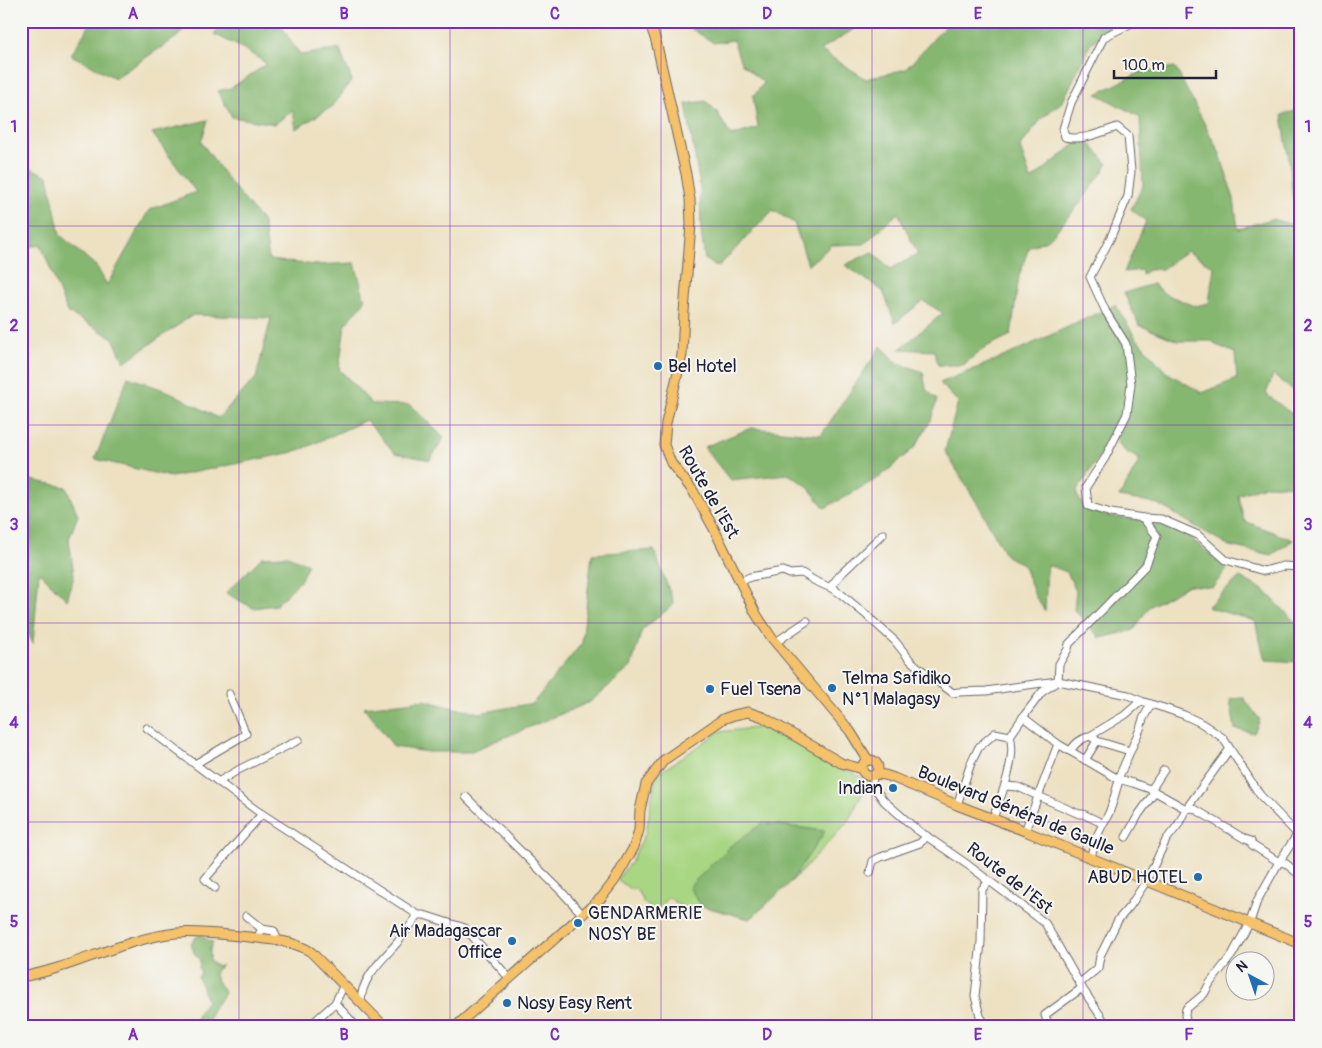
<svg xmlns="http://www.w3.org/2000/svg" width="1322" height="1048" font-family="Pangolin,sans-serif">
  <rect width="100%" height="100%" fill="#f6f6f2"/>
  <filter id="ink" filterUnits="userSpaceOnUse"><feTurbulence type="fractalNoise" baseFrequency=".02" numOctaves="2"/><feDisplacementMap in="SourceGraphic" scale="10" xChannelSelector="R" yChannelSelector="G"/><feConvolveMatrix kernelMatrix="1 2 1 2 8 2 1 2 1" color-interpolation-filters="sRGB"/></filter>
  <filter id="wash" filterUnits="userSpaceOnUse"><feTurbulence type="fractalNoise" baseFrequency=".0096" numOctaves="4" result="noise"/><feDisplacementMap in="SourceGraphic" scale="20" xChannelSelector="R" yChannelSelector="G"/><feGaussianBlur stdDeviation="1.12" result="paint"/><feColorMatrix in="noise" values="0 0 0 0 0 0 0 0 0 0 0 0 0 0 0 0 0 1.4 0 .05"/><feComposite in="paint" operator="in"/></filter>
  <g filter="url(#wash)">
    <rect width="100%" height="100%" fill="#ede1c2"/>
    <polygon fill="#a9d683" stroke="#667c5f" points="763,727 869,781 848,821 841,829 798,875 750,919 702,906 689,914 669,897 655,910 645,904 636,889 631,890 617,879 631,862 646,832 656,775 719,732"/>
    <g fill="#86b771" stroke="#546c56">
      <polygon points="92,21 192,21 177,37 115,78 71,55"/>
      <polygon points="224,21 279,21 291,42 301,55 339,49 352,80 333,106 296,129 293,110 275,124 232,117 218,91 231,88 267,64 244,49 214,34"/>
      <polygon points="698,21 867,21 820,50 866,79 906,69 950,21 1117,21 1091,43 1063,101 1042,118 1020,147 1031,180 1084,137 1108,164 1081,202 1049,239 1029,247 1019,276 1011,335 986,347 963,365 938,365 934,351 900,349 943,313 923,301 895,323 883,291 845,265 872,252 891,269 918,254 898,213 864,244 832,245 808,265 794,223 773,210 718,267 705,260 701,231 700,187 686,104 706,101 717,112 731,136 758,128 753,96 764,83 741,63 733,40 714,43 690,28"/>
      <polygon points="1175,67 1220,154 1234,199 1238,229 1271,219 1301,227 1301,397 1273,375 1266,394 1301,421 1301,486 1267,485 1238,495 1244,521 1293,540 1272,555 1229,546 1158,504 1119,497 1140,460 1122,449 1113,434 1076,493 1086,510 1108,516 1176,525 1227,569 1213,587 1188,585 1149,607 1134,630 1100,638 1074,610 1076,591 1067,572 1047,565 1045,611 1035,596 1023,564 1006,556 980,508 945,451 958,402 940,383 1008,355 1115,305 1136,338 1166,372 1202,393 1237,379 1235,353 1216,345 1213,341 1178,341 1139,325 1124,293 1153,284 1165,294 1195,306 1209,303 1214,267 1187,251 1162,269 1148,270 1142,275 1142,270 1124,272 1146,221 1131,209 1143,186 1140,117 1097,94 1141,72"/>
      <polygon points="1301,109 1301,202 1293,200 1290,166 1282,115"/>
      <polygon points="208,120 201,142 232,185 263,222 269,260 316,265 355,263 365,301 345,325 339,369 372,404 410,405 444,438 430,460 395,453 366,420 305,448 289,453 171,477 95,459 128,377 172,393 218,418 256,378 271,318 193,315 124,362 113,338 67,312 41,245 21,248 21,164 48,176 60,235 97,267 107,285 149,210 196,192 152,133"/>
      <polygon points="881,346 898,363 923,372 926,389 937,400 931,420 915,447 880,477 825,508 806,485 788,474 730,480 704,447 751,428 821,435"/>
      <polygon points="21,478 66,487 78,515 69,539 74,576 67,600 39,572 33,644 24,623 21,622"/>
      <polygon points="654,550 674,604 642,630 631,667 590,702 469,752 428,752 394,747 364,707 424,700 449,707 480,713 533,703 582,643 592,554"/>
      <polygon points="287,556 308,564 300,581 276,605 253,608 226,593 262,557"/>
      <polygon points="1240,577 1265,591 1298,625 1301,623 1301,662 1265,660 1255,621 1207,607"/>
      <polygon points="1244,698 1260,720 1254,733 1235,729 1230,699"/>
      <polygon points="763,823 825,831 789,884 750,919 702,906 689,887 729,847"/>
      <path d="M201,935l8,6 4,1 -3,7v12l8,6 4,-2 -8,7 3,9 7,11c-3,10 -4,7 -9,14 -4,4 -5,10 -6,15l-8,2 -6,-1 4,-11 8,-10 -9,-24 3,-4 -2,-5 1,-8 -6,-7 -3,-9 6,-8z"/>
    </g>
  </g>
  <g filter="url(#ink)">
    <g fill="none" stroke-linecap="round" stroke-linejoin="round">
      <defs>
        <g id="minor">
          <path d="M1136,21l-32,16 -33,66 -8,26 2,8c17,4 35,-4 52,-10l11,9 3,35 -3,25 -18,43 -20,38 16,35 20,32 5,40 -4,30 -22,44 -19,29 2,19 23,7 32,5 18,1 37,16 28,25 38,11 19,-5 18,1"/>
          <polyline points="740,582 750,577 783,571 790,574 802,573 815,581 831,588 841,594 864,613 895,641 910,660 919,668 953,693 958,692 986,691 1035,684 1058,681 1128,695 1141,701 1167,709 1184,715 1201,723 1223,738 1260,795 1301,838"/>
          <polyline points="835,589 832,585 840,575 883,534"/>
          <polyline points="776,642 807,621"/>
          <polyline points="1023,717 1058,744 1025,831"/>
          <polyline points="147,728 256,810 418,915 424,915 465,928 510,979"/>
          <polyline points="1090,736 1097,741 1130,751"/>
          <polyline points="1058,744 1118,779 1133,783 1150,789 1186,809 1193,808 1245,839 1251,841 1252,845 1279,862 1285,863 1301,876"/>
          <path d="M1070,751c6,-8 10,-12 20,-15l35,-21 16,-14"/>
          <polyline points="1085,760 1097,741"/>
          <polyline points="195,764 246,734 229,694"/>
          <polyline points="872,776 873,786 884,801 916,829 968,865 1045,923 1082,988 1108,1027"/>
          <polyline points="218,782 240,769 299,740"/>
          <polyline points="1005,786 1018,787 1079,814 1083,814 1102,823"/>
          <polyline points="1151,790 1164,770"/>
          <polyline points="466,797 561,891 583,915"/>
          <polyline points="957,805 971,763 979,747 995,733 1010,736"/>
          <path d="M993,818c8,-21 24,-60 17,-82l13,-19 19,-25 16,-11 1,-17 9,-15 1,-5 77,-79 11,-29 -14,-18"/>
          <polyline points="1126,837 1139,814 1155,792"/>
          <path d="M1091,858c2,-16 9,-29 17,-43 5,-10 7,-23 11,-34l-1,-2 22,-50 3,-10 8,-15"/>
          <polyline points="870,873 873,861 881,857 920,843 927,836"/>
          <polyline points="985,879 989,882 982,889 981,942 975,996 980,1016 987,1027"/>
          <polyline points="215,888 205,879 262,814"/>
          <polyline points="246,916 262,929"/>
          <polyline points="257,938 262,929 274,931 278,941"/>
          <polyline points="1080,983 1098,968 1100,956 1118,920 1130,906 1147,880 1166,840 1178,825 1186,809 1229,750"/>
          <polyline points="344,985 335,1003 357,1027"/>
          <path d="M361,1002c0,-24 21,-42 36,-59 7,-9 14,-18 21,-28"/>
          <polyline points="323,1027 316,1020 335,1003"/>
          <polyline points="1049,1027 1045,1015 1082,988"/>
          <polyline points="1187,1027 1185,1015 1186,1009 1204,994 1210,983 1232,955 1250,922 1257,901 1279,862 1297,835"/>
        </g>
        <g id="major">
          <polyline points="649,21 656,41 686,174 690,199 691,224 684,312 682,355 666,423 664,445 671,463 693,491 713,527 756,614 771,637 850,731 868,760"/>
          <circle cx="870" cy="768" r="8"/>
          <polyline points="875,774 885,775 894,778 957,805 1025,831 1301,944"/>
          <path d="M21,977c53,-9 101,-38 155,-44 24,-2 49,2 73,4 22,3 44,3 62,15l74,75"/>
          <polyline points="455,1027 602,897 615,880 634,847 639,830 640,810 646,784 664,760 723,719 734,715 748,712 763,717 841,763 862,769"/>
        </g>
      </defs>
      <use href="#minor" stroke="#69656a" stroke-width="9"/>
      <use href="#major" stroke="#69656a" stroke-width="11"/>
      <use href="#minor" stroke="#fff" stroke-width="7"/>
      <use href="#major" stroke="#f5c16b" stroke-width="9"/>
    </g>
  </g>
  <path fill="none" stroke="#7b2cbf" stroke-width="1" stroke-opacity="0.55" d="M239,21v1006M450,21v1006M661,21v1006M872,21v1006M1083,21v1006M21,226h1280M21,425h1280M21,623h1280M21,822h1280"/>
  <g fill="#1f6fb2" stroke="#f6f6f2" stroke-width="2">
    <circle cx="658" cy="366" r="5"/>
    <circle cx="832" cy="688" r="5"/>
    <circle cx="710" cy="689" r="5"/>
    <circle cx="893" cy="788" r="5"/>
    <circle cx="1198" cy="877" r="5"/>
    <circle cx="578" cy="923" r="5"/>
    <circle cx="512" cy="941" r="5"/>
    <circle cx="507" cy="1003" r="5"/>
  </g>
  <g text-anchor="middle" stroke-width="4" stroke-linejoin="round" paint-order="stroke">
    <g font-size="18" fill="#22223b" stroke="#f6f6f2" text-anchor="start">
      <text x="668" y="372">Bel Hotel</text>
      <text x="842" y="684">Telma Safidiko<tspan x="842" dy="21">N°1 Malagasy</tspan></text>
      <text x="720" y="695">Fuel Tsena</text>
      <text x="883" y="794" text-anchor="end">Indian</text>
      <text x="1188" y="883" text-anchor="end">ABUD HOTEL</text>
      <text x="588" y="919">GENDARMERIE<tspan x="588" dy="21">NOSY BE</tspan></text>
      <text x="502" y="937" text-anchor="end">Air Madagascar<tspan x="502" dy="21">Office</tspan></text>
      <text x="517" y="1009">Nosy Easy Rent</text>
    </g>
    <g font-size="18" fill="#22223b" stroke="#f6f6f2">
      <text transform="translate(709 492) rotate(60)" y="6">Route de l'Est</text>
      <text transform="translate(1016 810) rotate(22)" y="6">Boulevard Général de Gaulle</text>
      <text transform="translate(1010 878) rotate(38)" y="6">Route de l'Est</text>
    </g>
  </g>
  <rect width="1322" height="1048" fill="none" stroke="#f6f6f2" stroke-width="55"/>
  <g transform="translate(1250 976) rotate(320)"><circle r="24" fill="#f6f6f2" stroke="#a1a1a9"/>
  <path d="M0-4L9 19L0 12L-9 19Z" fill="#1f6fb2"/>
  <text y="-8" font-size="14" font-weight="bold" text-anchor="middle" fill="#22223b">N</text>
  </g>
  <path d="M1114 70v8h102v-8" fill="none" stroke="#22223b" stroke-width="2.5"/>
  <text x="1122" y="70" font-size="15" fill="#22223b" stroke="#f6f6f2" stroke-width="4" paint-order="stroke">100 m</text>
  <rect x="28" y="28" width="1266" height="992" fill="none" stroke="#7b2cbf" stroke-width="2"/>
  <g font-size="16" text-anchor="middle" font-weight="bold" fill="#7b2cbf">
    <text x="133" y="19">A</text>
    <text x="344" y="19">B</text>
    <text x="555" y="19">C</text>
    <text x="767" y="19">D</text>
    <text x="978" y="19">E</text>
    <text x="1189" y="19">F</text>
    <text x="14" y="132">1</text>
    <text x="1308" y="132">1</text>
    <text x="14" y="331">2</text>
    <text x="1308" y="331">2</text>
    <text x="14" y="530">3</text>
    <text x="1308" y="530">3</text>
    <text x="14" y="728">4</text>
    <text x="1308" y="728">4</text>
    <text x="14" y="927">5</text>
    <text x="1308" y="927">5</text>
    <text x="133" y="1040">A</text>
    <text x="344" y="1040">B</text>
    <text x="555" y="1040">C</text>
    <text x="767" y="1040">D</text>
    <text x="978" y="1040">E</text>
    <text x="1189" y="1040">F</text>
  </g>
</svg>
